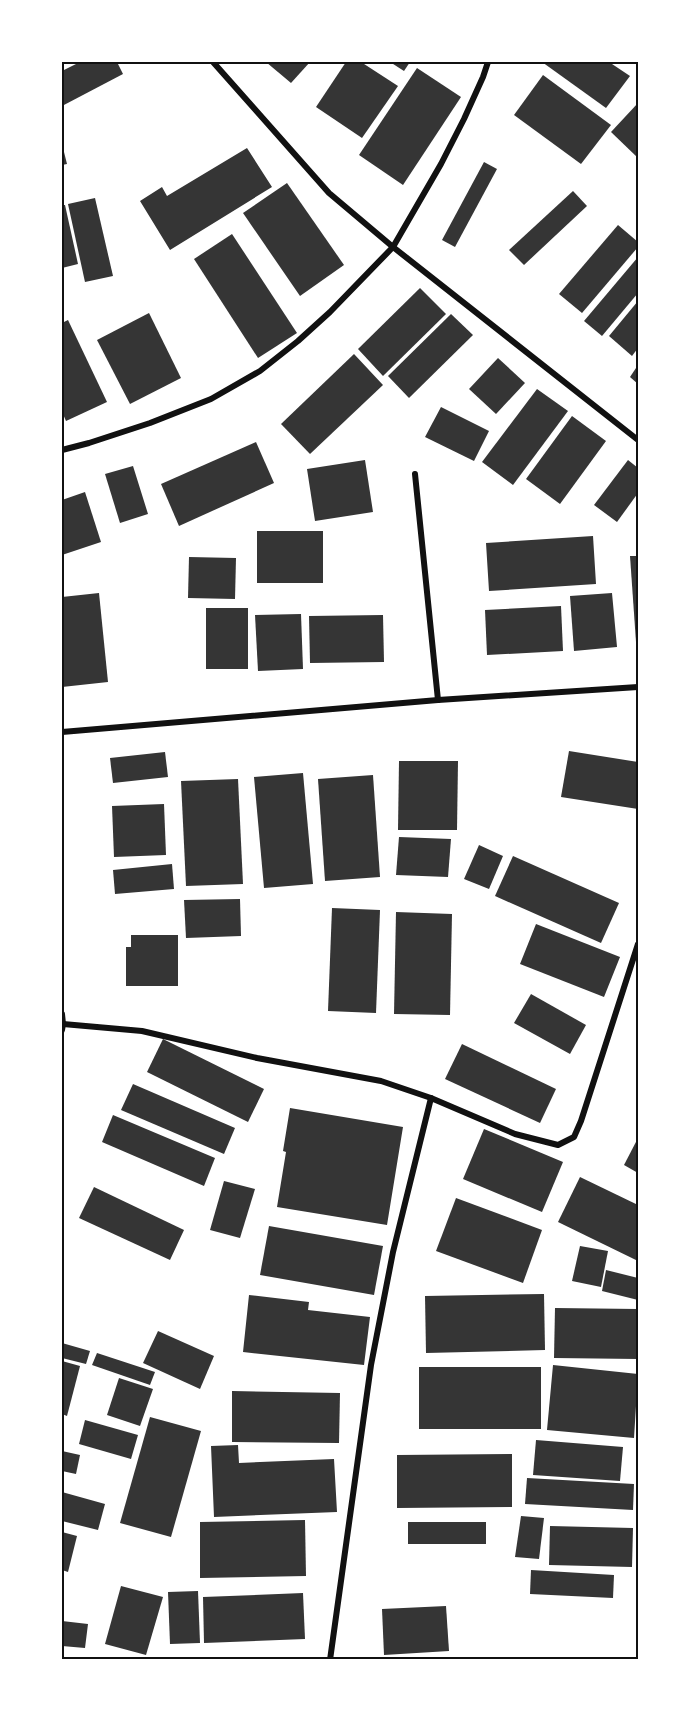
<svg xmlns="http://www.w3.org/2000/svg" width="700" height="1721" font-family="Cabin,sans-serif">
  <rect width="100%" height="100%" fill="#fff"/>
  <g fill="#353535">
    <polygon points="80,62 117,62 123,74 62,106 62,71"/>
    <polygon points="266,62 310,62 291,83"/>
    <polygon points="346,62 361,62 398,86 362,138 316,107"/>
    <polygon points="390,62 410,62 404,71"/>
    <polygon points="542,62 609,62 630,76 606,108"/>
    <polygon points="417,68 461,97 403,185 359,155"/>
    <polygon points="543,75 611,125 581,164 514,115"/>
    <polygon points="638,103 638,158 611,132"/>
    <polygon points="62,144 67,164 62,165"/>
    <polygon points="247,148 272,187 170,250 140,201 162,187 167,196"/>
    <polygon points="484,162 497,169 455,247 442,240"/>
    <polygon points="287,183 344,265 300,296 243,213"/>
    <polygon points="573,191 587,206 524,265 509,250"/>
    <polygon points="95,198 113,276 85,282 68,204"/>
    <polygon points="62,205 65,205 78,264 62,268"/>
    <polygon points="618,225 638,242 638,247 582,313 559,294"/>
    <polygon points="232,234 297,333 258,358 194,259"/>
    <polygon points="638,257 638,293 602,336 584,321"/>
    <polygon points="420,288 446,314 383,376 358,349"/>
    <polygon points="638,301 638,348 632,356 609,336"/>
    <polygon points="149,313 181,378 130,404 97,340"/>
    <polygon points="451,314 473,335 409,398 388,376"/>
    <polygon points="68,320 107,402 66,421 62,412 62,323"/>
    <polygon points="354,354 383,385 310,454 281,424"/>
    <polygon points="498,358 525,383 496,414 469,389"/>
    <polygon points="638,365 638,384 630,377"/>
    <polygon points="537,389 568,411 513,485 482,462"/>
    <polygon points="441,407 489,431 474,461 425,437"/>
    <polygon points="572,416 606,441 560,504 526,479"/>
    <polygon points="256,442 274,483 179,526 161,484"/>
    <polygon points="365,460 373,512 315,521 307,469"/>
    <polygon points="628,460 638,468 638,493 617,522 594,505"/>
    <polygon points="133,466 148,514 120,523 105,474"/>
    <polygon points="85,492 101,542 62,555 62,500"/>
    <rect x="257" y="531" width="66" height="52"/>
    <polygon points="593,536 596,584 489,591 486,543"/>
    <polygon points="630,556 638,556 638,641 636,642"/>
    <polygon points="189,557 236,558 235,599 188,598"/>
    <polygon points="99,593 108,682 62,687 62,597"/>
    <polygon points="612,593 617,647 574,651 570,596"/>
    <polygon points="561,606 563,651 487,655 485,610"/>
    <rect x="206" y="608" width="42" height="61"/>
    <polygon points="301,614 303,669 258,671 255,615"/>
    <polygon points="383,615 384,662 310,663 309,616"/>
    <polygon points="569,751 638,762 638,809 561,797"/>
    <polygon points="165,752 168,777 113,783 110,758"/>
    <polygon points="399,761 458,761 457,830 398,830"/>
    <polygon points="303,773 313,884 264,888 254,777"/>
    <polygon points="373,775 380,877 325,881 318,779"/>
    <polygon points="238,779 243,884 186,886 181,781"/>
    <polygon points="164,804 166,855 114,857 112,806"/>
    <polygon points="399,837 451,839 448,877 396,875"/>
    <polygon points="479,845 503,856 489,889 464,879"/>
    <polygon points="513,856 619,903 601,943 495,896"/>
    <polygon points="172,864 174,889 115,894 113,870"/>
    <polygon points="240,899 241,936 186,938 184,900"/>
    <polygon points="332,908 380,910 376,1013 328,1011"/>
    <polygon points="396,912 452,914 450,1015 394,1014"/>
    <polygon points="536,924 620,957 604,997 520,964"/>
    <polygon points="131,935 178,935 178,986 126,986 126,947 131,947"/>
    <polygon points="531,994 586,1025 570,1054 514,1023"/>
    <polygon points="163,1039 264,1089 248,1122 147,1072"/>
    <polygon points="462,1044 556,1089 540,1123 445,1079"/>
    <polygon points="133,1084 235,1128 224,1154 121,1110"/>
    <polygon points="290,1108 403,1127 387,1225 277,1207 286,1152 283,1151"/>
    <polygon points="113,1115 215,1158 204,1186 102,1142"/>
    <polygon points="484,1129 563,1162 542,1212 463,1179"/>
    <polygon points="638,1138 638,1173 624,1165"/>
    <polygon points="580,1177 638,1205 638,1261 558,1222"/>
    <polygon points="224,1181 255,1189 240,1238 210,1230"/>
    <polygon points="94,1187 184,1230 170,1260 79,1218"/>
    <polygon points="456,1198 542,1230 523,1283 436,1251"/>
    <polygon points="269,1226 383,1246 374,1295 260,1275"/>
    <polygon points="580,1246 608,1251 601,1287 572,1281"/>
    <polygon points="606,1270 638,1278 638,1300 602,1291"/>
    <polygon points="544,1294 545,1350 426,1353 425,1296"/>
    <polygon points="249,1295 309,1302 308,1310 370,1317 364,1365 243,1352"/>
    <polygon points="555,1308 638,1309 638,1359 554,1358"/>
    <polygon points="158,1331 214,1356 200,1389 143,1363"/>
    <polygon points="62,1343 90,1351 86,1364 62,1358"/>
    <polygon points="97,1353 155,1372 150,1385 92,1365"/>
    <polygon points="62,1361 80,1366 67,1416 62,1414"/>
    <polygon points="553,1365 638,1374 634,1438 547,1430"/>
    <rect x="419" y="1367" width="122" height="62"/>
    <polygon points="119,1378 153,1389 140,1426 107,1415"/>
    <polygon points="232,1391 340,1393 339,1443 232,1442"/>
    <polygon points="150,1417 201,1431 171,1537 120,1523"/>
    <polygon points="85,1420 138,1435 131,1459 79,1444"/>
    <polygon points="536,1440 623,1447 620,1481 533,1475"/>
    <polygon points="238,1445 239,1463 334,1459 337,1512 214,1517 211,1446"/>
    <polygon points="62,1451 80,1455 76,1474 62,1471"/>
    <polygon points="512,1454 512,1507 397,1508 397,1455"/>
    <polygon points="527,1478 634,1484 633,1510 525,1504"/>
    <polygon points="62,1492 105,1504 98,1530 62,1521"/>
    <polygon points="521,1516 544,1518 539,1559 515,1557"/>
    <polygon points="305,1520 306,1576 200,1578 200,1522"/>
    <rect x="408" y="1522" width="78" height="22"/>
    <polygon points="550,1526 633,1528 632,1567 549,1565"/>
    <polygon points="62,1532 77,1536 68,1572 62,1570"/>
    <polygon points="531,1570 614,1575 613,1598 530,1594"/>
    <polygon points="121,1586 163,1597 146,1655 105,1644"/>
    <polygon points="198,1591 200,1643 170,1644 168,1592"/>
    <polygon points="303,1593 305,1639 204,1643 203,1597"/>
    <polygon points="446,1606 449,1651 384,1655 382,1609"/>
    <polygon points="62,1621 88,1624 85,1648 62,1646"/>
  </g>
  <g fill="none" stroke-linecap="round" stroke-linejoin="round">
    <g stroke="#111" stroke-width="6">
      <polyline points="213,62 329,193 393,247 638,440"/>
      <polyline points="62,450 89,443 150,423 211,399 260,371 298,341 330,312 393,247 441,164 464,119 483,77 488,62"/>
      <polyline points="415,474 438,700"/>
      <polyline points="62,732 438,700 638,687"/>
      <polyline points="62,1014 63,1024 62,1030"/>
      <polyline points="63,1024 142,1031 257,1058 381,1081 431,1098 515,1134 558,1145 574,1137 581,1121 638,944"/>
      <polyline points="330,1660 371,1365 393,1252 431,1098"/>
    </g>
  </g>
  <rect width="700" height="1721" fill="none" stroke="#ffffff" stroke-width="126"/>
  <rect x="63" y="63" width="574" height="1595" fill="none" stroke="#111" stroke-width="2"/>
</svg>
